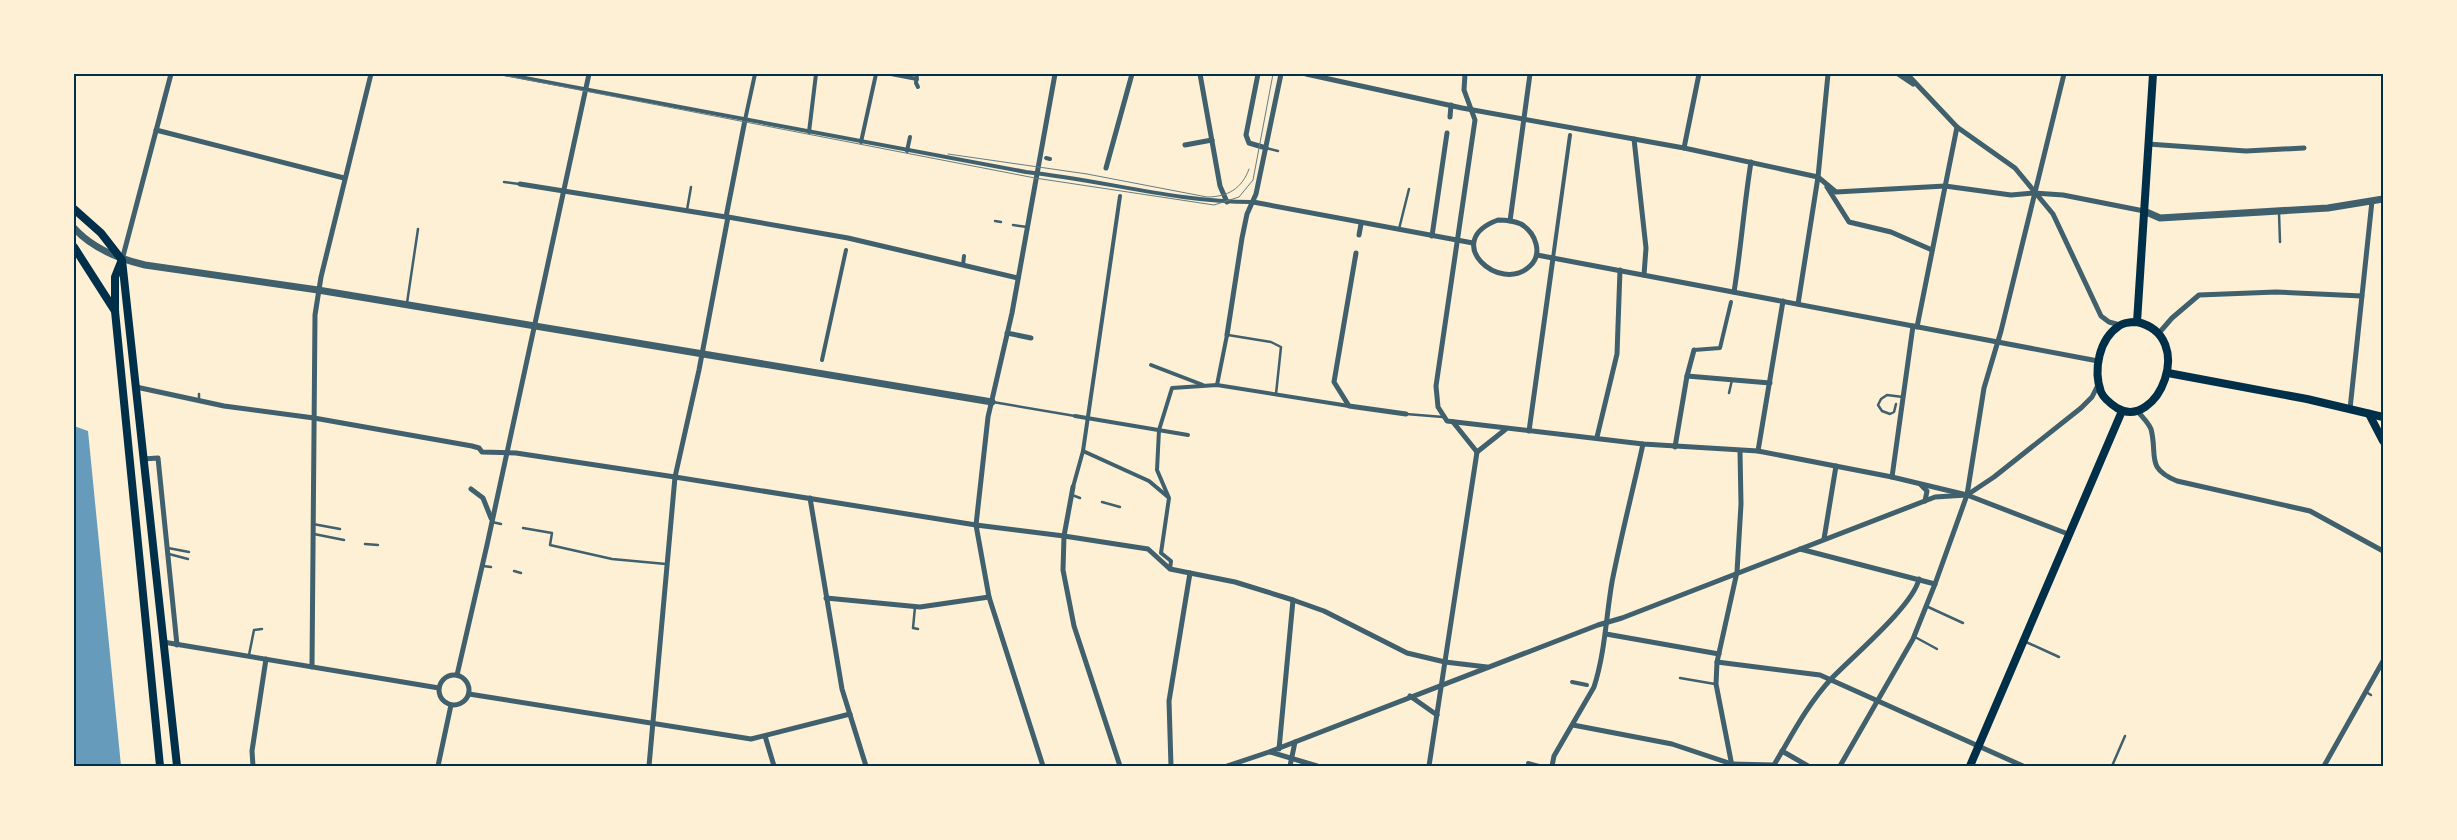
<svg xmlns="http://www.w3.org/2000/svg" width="2457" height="840" font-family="'Nunito Sans',sans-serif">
  <rect width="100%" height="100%" fill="#fdf0d5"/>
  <polygon fill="#669bbc" points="74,426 88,431 121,766 74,766"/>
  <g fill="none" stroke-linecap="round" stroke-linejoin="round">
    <g stroke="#3f606c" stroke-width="2.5">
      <polyline points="1266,148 1278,151"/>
      <polyline points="504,182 519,184"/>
      <polyline points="687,210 691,187"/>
      <polyline points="2279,213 2280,242"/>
      <polyline points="995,221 1001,222"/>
      <polyline points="1013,225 1027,227"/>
      <polyline points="1399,229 1409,189"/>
      <polyline points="407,303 418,229"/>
      <polyline points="1228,335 1271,342 1281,347 1276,394"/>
      <polyline points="1729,393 1732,380"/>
      <polyline points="199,399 199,394"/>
      <polyline points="993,402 1075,416"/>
      <polyline points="1896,404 1894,412 1890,414 1882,411 1878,405 1881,399 1887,395 1903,397"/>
      <polyline points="1406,414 1443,417"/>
      <polyline points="1072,495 1080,498"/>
      <polyline points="1102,502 1120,507"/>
      <polyline points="492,522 501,524"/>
      <polyline points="313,524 340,529"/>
      <polyline points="523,528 552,533 550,545 612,559 666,564"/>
      <polyline points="314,534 344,540"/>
      <polyline points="365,544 378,545"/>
      <polyline points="168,548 189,552"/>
      <polyline points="169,554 188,559"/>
      <polyline points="483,566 491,567"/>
      <polyline points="514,571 521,573"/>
      <polyline points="1926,606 1963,623"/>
      <polyline points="915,607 913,628 918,629"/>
      <polyline points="1915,637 1937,649"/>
      <polyline points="2026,642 2059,657"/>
      <polyline points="249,655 254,630 262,629"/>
      <polyline points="1680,678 1715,684"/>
      <polyline points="2366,692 2371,695"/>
      <polyline points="2112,766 2125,736"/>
    </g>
    <g stroke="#3f606c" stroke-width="4">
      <path d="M504,74l522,98c76,8 150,30 226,30"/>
      <polyline points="891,74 917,79"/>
      <polyline points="917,74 916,83 918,87"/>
      <polyline points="745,120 755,74"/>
      <polyline points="809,132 816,74"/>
      <polyline points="861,142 876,74"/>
      <polyline points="907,151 910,137"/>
      <polyline points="1046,158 1050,159"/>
      <polyline points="1120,196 1083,451 1149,481 1168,497"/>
      <polyline points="1553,258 1570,135"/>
      <polyline points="963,265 964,256"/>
      <polyline points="1694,350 1720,348 1731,302"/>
      <polyline points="822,360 846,250"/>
      <polyline points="1151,365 1203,385"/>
      <polyline points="1217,385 1227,335"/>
      <polyline points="1075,416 1188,435"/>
      <polyline points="1073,487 1083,451"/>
      <polyline points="1170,569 1171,561 1161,553 1169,498 1157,470 1159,430 1172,388 1217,385 1349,406"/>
      <polyline points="1572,682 1587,685"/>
      <polyline points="1528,763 1539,766"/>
    </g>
    <g stroke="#3f606c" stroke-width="5">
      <polyline points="1200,74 1220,186 1227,202"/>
      <polyline points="1258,74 1246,135 1249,143 1266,148"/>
      <polyline points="1306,74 1462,108 1684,148 1818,177 1836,192 1945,186 2011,195 2034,193 2063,195 2144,211"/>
      <polyline points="1465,74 1464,90 1475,120 1436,386 1438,407 1447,421 1643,444 1758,451 1892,477 1967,495 2068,534"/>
      <polyline points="1898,74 1913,84"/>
      <polyline points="1907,74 1957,127 2015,168 2053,214 2101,316 2109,322 2120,325"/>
      <polyline points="1450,117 1451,105"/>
      <polyline points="156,130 344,178"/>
      <polyline points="1634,139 1646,248 1644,275"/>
      <polyline points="2148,144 2246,151 2304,148"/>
      <polyline points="1185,145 1212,140"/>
      <polyline points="1684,148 1699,74"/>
      <polyline points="1106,168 1132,74"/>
      <polyline points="520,184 726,217"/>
      <polyline points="1827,187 1849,222 1891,232 1932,250"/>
      <polyline points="1253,202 1473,243"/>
      <polyline points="728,217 848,238 1018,278"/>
      <path d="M1498,220c8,0 16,1 23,4 15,9 22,30 9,42 -30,29 -90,-25 -32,-46z"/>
      <polyline points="1510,221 1530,74"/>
      <polyline points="1359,235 1361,224"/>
      <polyline points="1432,236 1447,133"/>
      <polyline points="1356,253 1334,382 1349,406 1406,414"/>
      <polyline points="1537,255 2098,361"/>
      <polyline points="122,260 171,74"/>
      <path d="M1734,292c7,-43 10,-87 17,-130"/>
      <polyline points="1798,304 1818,177 1828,74"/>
      <polyline points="1917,327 1957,127"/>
      <polyline points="1007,333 1031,338"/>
      <polyline points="2159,333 2172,318 2199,295 2276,292 2362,296"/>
      <polyline points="1227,335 1242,238 1247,214 1256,194 1281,74"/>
      <polyline points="1687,376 1770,383"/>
      <polyline points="136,387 224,406 314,418 472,446 479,448 482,452 516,453 675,477 976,525 1064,536 1148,549 1170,569 1235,582 1293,600 1324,611 1407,653 1445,662 1487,667"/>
      <polyline points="2350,409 2372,201"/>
      <path d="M2136,410c6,6 12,12 15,19 7,27 -6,39 26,52l133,30 73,40"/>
      <polyline points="1453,422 1477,452"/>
      <polyline points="1529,431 1553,258"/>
      <polyline points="1597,437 1617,354 1620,270"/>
      <polyline points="1675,447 1687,376 1694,350"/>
      <polyline points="1758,451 1783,301"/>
      <polyline points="1477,452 1506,429"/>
      <polyline points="143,459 158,458 177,645"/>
      <polyline points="1892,477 1913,326"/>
      <polyline points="1921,485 1927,491 1925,501"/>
      <polyline points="1073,487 1064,536 1063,570 1074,626 1120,766"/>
      <polyline points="471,489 483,498 491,518"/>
      <polyline points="810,498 842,689 866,766"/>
      <polyline points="1824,539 1836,466"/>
      <polyline points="1800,549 1935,584"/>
      <polyline points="826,598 920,607 989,597"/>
      <polyline points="1606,634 1719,654"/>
      <polyline points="163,642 439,688"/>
      <polyline points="1717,662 1820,675 2023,766"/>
      <polyline points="312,667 315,315 321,277 371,74"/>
      <circle cx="454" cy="690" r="15"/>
      <polyline points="457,675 487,545 589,74"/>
      <polyline points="469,694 751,739 850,714"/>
      <polyline points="1410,696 1437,715"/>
      <path d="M1573,725l99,19 60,20 42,1c18,-30 33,-60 57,-86 21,-22 82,-73 88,-100"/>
      <polyline points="765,736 774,766"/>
      <polyline points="1279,749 1293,600"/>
      <polyline points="1782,751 1808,766"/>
      <polyline points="1270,752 1317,766"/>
      <polyline points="253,766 252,751 266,659"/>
      <polyline points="438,766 451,705"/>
      <polyline points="649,766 675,477 699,370 728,217 726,217 745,120"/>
      <polyline points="1043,766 989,597 976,525 988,417 1012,313 1055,74"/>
      <polyline points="1171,766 1169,701 1190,573"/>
      <polyline points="1227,766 1269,752 1598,625 1622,618 1935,497 1967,495 1994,477 2081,408 2092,397 2099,383"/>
      <polyline points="1290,766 1295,742"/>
      <polyline points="1429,766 1477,452"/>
      <path d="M1552,766l2,-10 40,-69c11,-34 12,-70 18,-105 9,-46 21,-92 31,-138"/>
      <polyline points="1732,766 1716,684 1717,662 1737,572 1741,504 1740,451"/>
      <polyline points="1840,766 1913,639 1935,584 1967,495 1984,388 2001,331 2064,74"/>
      <polyline points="2324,766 2383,661"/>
    </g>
    <g stroke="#3f606c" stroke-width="7">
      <polyline points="2144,211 2160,218 2328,208 2383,199"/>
      <path d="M74,228c19,21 45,31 71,37l173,25 674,112"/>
    </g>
    <g stroke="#003049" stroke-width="8">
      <polyline points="74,209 101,233 122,260 177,766"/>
      <polyline points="74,247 115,311"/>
      <polyline points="121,262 115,277 115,311 160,766"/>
      <path d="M2137,322c61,14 20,110 -20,86 -6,-4 -13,-9 -16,-16 -8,-22 -2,-53 18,-66 5,-4 12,-4 18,-4z"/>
      <polyline points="2137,322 2153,74"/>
      <polyline points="2168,373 2307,399 2383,417"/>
      <polyline points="2369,414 2383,441"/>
      <polyline points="1970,766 2122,411"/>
    </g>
    <g stroke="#657d81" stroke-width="1">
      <polyline points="497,74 1035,178 1214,205 1239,197 1253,180 1273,74"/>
      <path d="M948,154l139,20 120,23c20,0 35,-8 42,-28"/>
    </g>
  </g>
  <rect width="2457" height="840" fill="none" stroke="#fdf0d5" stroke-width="150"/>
  <rect x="75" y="75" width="2307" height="690" fill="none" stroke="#003049" stroke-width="2"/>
</svg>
